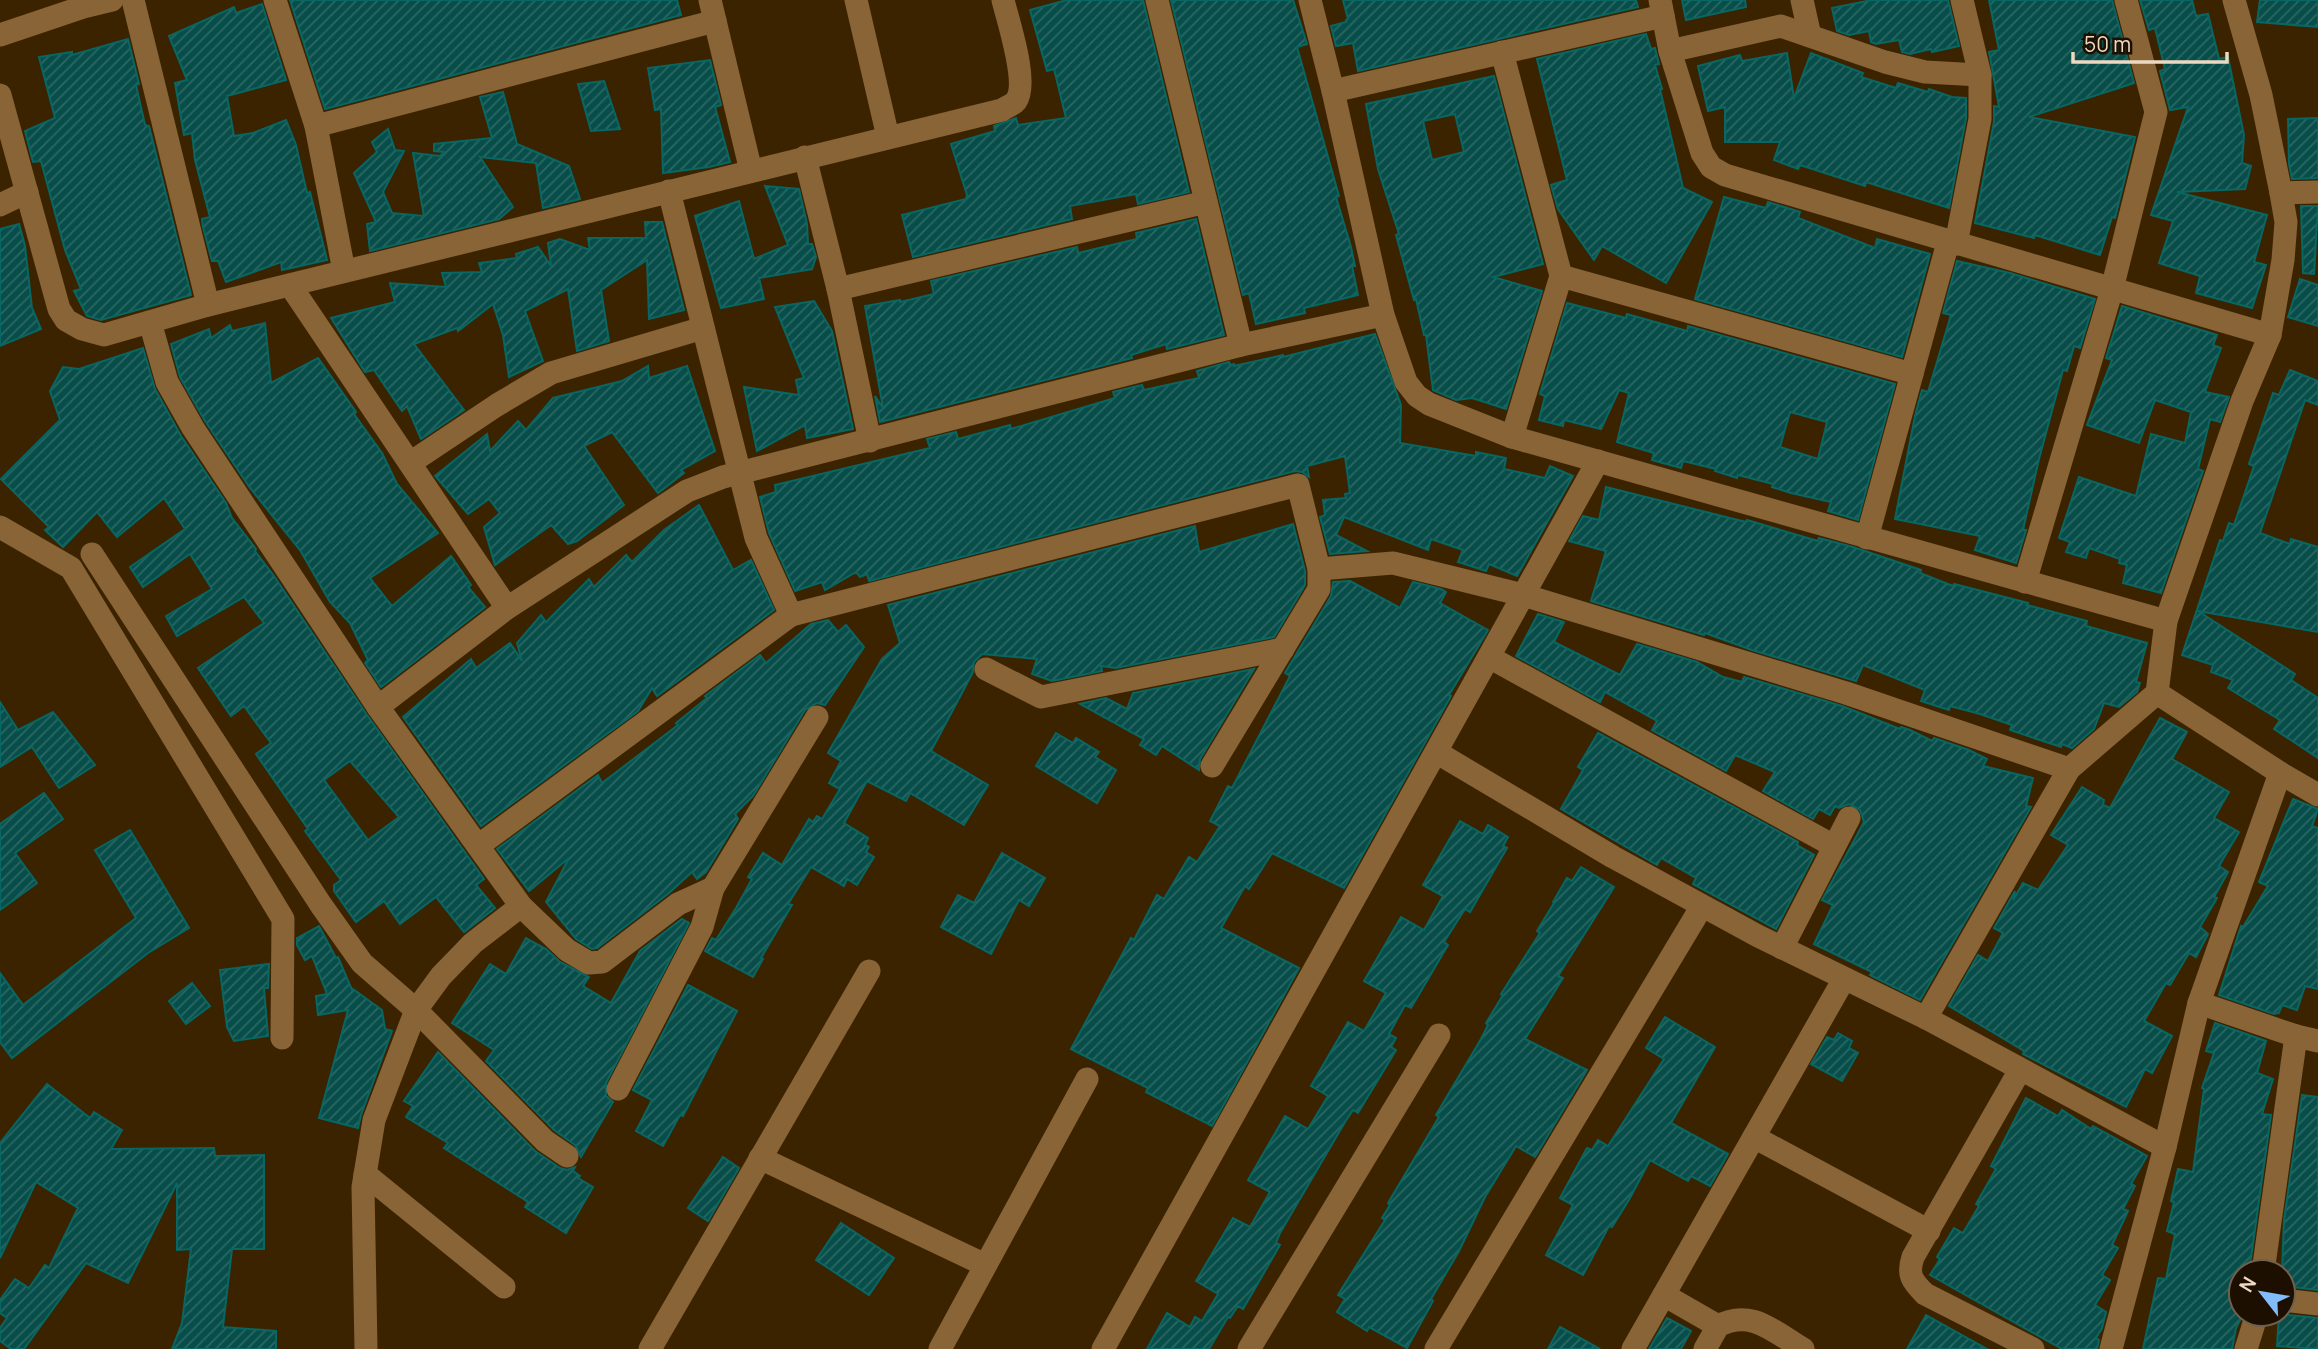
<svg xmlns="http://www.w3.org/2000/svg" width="2318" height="1349" font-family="Manrope,sans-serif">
  <defs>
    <pattern id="building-hatch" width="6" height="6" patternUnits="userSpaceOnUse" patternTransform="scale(1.75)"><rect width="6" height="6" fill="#074e4b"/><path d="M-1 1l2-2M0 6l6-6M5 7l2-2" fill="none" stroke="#2b6763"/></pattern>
  </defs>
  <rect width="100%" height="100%" fill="#3c2300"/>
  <g fill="url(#building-hatch)" stroke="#086663" stroke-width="2" fill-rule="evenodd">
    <polygon points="290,0 677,0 681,15 325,109"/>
    <polygon points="1067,0 1143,0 1189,192 1138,204 1136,194 1070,206 1072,219 913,257 902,215 966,199 967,195 951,144 995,131 994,126 1016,118 1018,125 1066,118 1054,69 1047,71 1030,10"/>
    <polygon points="1171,0 1293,0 1307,44 1297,47 1339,196 1336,197 1351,247 1355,266 1352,266 1358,295 1304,308 1305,313 1256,324 1249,293 1243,295"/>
    <polygon points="1343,0 1636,0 1638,7 1358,71 1353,43 1336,46 1331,26 1346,22 1346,20 1348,19"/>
    <polygon points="1682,0 1745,0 1746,7 1686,20"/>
    <polygon points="1872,0 1948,0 1959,46 1932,52 1931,49 1910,54 1902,52 1899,40 1876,44 1871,42 1869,31 1849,35 1837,31 1832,8"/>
    <polygon points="1989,0 2112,0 2134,83 2029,117 2135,137 2115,218 2112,217 2100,255 2035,235 2034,238 1975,223 1994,122 1994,106 1999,107 1989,52 1999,50"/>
    <polygon points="2140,0 2192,0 2196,16 2208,14 2219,59 2228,57 2244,135 2242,163 2251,166 2245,189 2177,192 2267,215 2254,262 2266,265 2252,308 2196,293 2200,276 2159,263 2173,221 2151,215 2188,107 2170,110 2160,71 2165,69 2155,28 2149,30"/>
    <polygon points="2260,0 2318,0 2318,27 2257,22"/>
    <polygon points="262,4 286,80 227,96 234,136 253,133 286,120 296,145 307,193 310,192 327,260 282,270 281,262 226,282 218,261 212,261 203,227 202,219 210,217 195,160 192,133 184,135 175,83 187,80 169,36 234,7 236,13"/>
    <polygon points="1646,34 1651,49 1655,48 1659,64 1655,65 1662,89 1660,89 1683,188 1712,202 1666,283 1602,246 1594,260 1558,209 1551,185 1567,180 1537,59"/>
    <polygon points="128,39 139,84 136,85 145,125 149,126 191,295 101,320 87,316 74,291 81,289 65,250 41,161 33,162 25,131 55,118 39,57 72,52 72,55"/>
    <polygon points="1787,53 1794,98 1811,53 1863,73 1861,77 1896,88 1898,83 1928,92 1929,89 1952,97 1966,98 1966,118 1949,208 1866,182 1865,186 1800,165 1798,169 1774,160 1780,142 1725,142 1725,107 1708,111 1698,66 1740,55 1742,61"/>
    <polygon points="710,60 721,105 715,107 730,162 709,167 663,173 661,109 655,110 648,68"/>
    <path d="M1494,76l49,188 -50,13 49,14 -36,118 -34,-11 -16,2 -23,-10 -7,-55h-2l-8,-36 -2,1 -18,-65 3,-1 -21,-65 -12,-65zM1455,114l9,38 -32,8 -9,-39z"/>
    <polygon points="604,81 620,129 591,131 578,84"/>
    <polygon points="503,92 517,144 569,166 580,199 543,208 536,163 480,157 513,207 499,219 370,251 367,224 376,222 354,173 377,152 372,142 388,129 395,150 404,151 383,192 392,213 424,216 413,153 440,156 444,152 434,151 434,144 492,138 480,97"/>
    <polygon points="2318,118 2318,178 2292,179 2289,164 2288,119"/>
    <polygon points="765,186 799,189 807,224 808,244 812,244 816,257 812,269 759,278 764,299 721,308 695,216 739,201 754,259 788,245"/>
    <polygon points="1724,197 1766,208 1768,202 1800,212 1798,218 1875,248 1877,239 1930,254 1902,357 1695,299"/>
    <polygon points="2301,206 2318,206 2314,274 2303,273"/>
    <polygon points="1196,219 1224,335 1167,349 1166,344 1131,355 1132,358 880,422 875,396 883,408 865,306 900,300 900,302 934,294 931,281 1077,247 1078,253 1137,239 1136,233"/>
    <polygon points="645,222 662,222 684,310 649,319 647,260 601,290 609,341 577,351 568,289 525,311 543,361 509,377 503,335 493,304 458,331 457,328 414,344 464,410 421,439 407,406 402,411 374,370 365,372 331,318 395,302 390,283 446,287 442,273 482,272 479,263 517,258 516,254 538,247 551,266 548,243 560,239 590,250 588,238 646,238"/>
    <polygon points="19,224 25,246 32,308 41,329 0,346 0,229"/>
    <polygon points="1957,261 2010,273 2095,299 2080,348 2074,346 2067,371 2063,370 2039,459 2023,530 2026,530 2016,563 1975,550 1980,536 1895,519 1915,416 1922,390 1928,392 1951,315 1943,313"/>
    <polygon points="2300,279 2318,285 2318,326 2288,317"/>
    <polygon points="814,301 832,331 853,429 807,438 805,425 757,451 744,387 799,395 796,380 804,378 775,307"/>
    <path d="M1567,303l59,15 1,-4 60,17 1,-5 207,58 -37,136 -30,-9 3,-9 -40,-9 -19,-6 1,-3 -35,-9 -1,3 -22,-7 1,-2 -33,-8 -2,7 -29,-8 2,-7 -37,-11 12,-49 -10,-3 -18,39 -37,-9 -1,6 -24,-6 6,-24 -5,-2zM1790,412l37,10 -9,37 -38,-12z"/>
    <polygon points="2122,306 2217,335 2213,345 2221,348 2205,392 2229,397 2220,422 2210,419 2198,469 2203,471 2161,593 2123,583 2127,565 2119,563 2120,559 2089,548 2086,558 2066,552 2070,542 2059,538 2079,477 2136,496 2151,434 2185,443 2191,412 2155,400 2139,443 2087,425 2112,360 2106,358"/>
    <polygon points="265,323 271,383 318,358 356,412 354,414 382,453 397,484 438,533 370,578 392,606 451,556 471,585 468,587 485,607 381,687 365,663 368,660 350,623 330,602 300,550 250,488 205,421 180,377 171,344 209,329 211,338 230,325 232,331"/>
    <polygon points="1375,334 1401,405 1400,443 1476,456 1476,452 1506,458 1504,469 1545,478 1550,466 1573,476 1517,576 1489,564 1486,571 1458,562 1463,550 1431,539 1428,550 1344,517 1336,535 1367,551 1330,554 1320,517 1325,515 1323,500 1346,498 1345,494 1350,493 1345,456 1307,466 1309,477 1302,472 1295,471 869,581 867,574 860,577 856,572 825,590 822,582 795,591 769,533 760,497 776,492 775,485 930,448 927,439 956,432 958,439 1010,425 1011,429 1115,398 1113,392 1142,385 1144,390 1199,378 1197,371 1229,362 1230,365 1234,364 1234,366 1283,355 1283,357"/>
    <path d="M143,348l12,41 26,47 45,67 6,15 24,31 -1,2 19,25 93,139 117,164 -8,6 19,23 -31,24 -28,-35 -36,27 -16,-23 -28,21 -22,-31v-6l7,-5 -36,-49 3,-2 -52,-75 15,-11 -27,-37 -13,10 -33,-48 66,-45 -20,-26 -67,39 -11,-20 46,-27 -22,-35 -47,33 -13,-20 55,-38 -21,-31 -47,39 -20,-25 -34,35 -18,-17 4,-3 -48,-48 59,-59 -10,-29 13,-24 16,2zM350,761l49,56 -31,23 -44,-60z"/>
    <polygon points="648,366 649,378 687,366 715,451 681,470 684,473 658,493 612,432 584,446 624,505 577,541 568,544 551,525 495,565 484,527 500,513 489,499 468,514 435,476 487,434 490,451 518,421 526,430 553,398 622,381"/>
    <polygon points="2290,370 2318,381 2318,405 2305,400 2260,533 2290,544 2291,539 2318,547 2318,632 2198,611 2295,674 2291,680 2318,698 2318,758 2274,729 2280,720 2228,688 2233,680 2211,672 2213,665 2182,655 2220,540 2223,541 2229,523 2234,525 2254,466 2249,464 2273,393 2279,395"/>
    <polygon points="1606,487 1746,522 1747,520 1818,541 1819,538 1853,547 1921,570 1920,573 1953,586 1954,584 2028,603 2027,605 2087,621 2086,626 2147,643 2136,682 2140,683 2137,692 2119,707 2104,703 2094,729 2072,748 2062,744 2061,747 2010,730 2012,725 1980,714 1950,706 1949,710 1921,701 1925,690 1863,665 1856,681 1752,650 1705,633 1704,635 1591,601 1606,551 1569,541 1583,516 1599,520"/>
    <polygon points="699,505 733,570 751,560 774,610 657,696 652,688 638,711 481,826 403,717 471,659 476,668 510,643 522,661 517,643 541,615 546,622 589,579 594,587 626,555 632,562 664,530"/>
    <polygon points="1293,524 1305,571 1305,585 1274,637 1116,668 1101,666 1102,671 1052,681 1032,674 1037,659 982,654 974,662 973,672 963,691 931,751 988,785 964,825 910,793 906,801 867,781 844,823 868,838 865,845 869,847 866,852 874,857 857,885 847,879 844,886 811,867 788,904 792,905 761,958 763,959 753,977 705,951 712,938 716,940 736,908 752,879 748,877 763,853 782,865 809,819 813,822 817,816 822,819 840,789 829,783 841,761 828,753 882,659 900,643 888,605 1195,526 1199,552"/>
    <polygon points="1350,581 1400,608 1413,582 1441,589 1446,592 1440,603 1488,630 1449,695 1451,696 1344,888 1272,853 1249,889 1245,886 1221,928 1299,968 1212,1126 1146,1092 1148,1088 1071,1049 1131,938 1134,940 1157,895 1164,899 1189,857 1197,862 1220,826 1210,821 1228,786 1232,788 1290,676 1285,673 1331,596 1333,582"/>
    <polygon points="1538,614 1564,622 1554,642 1620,675 1637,644 1697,662 1723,677 1742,682 1744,677 1842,706 1900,729 1901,727 1910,730 1932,741 1934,738 1969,750 1987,759 1983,766 2033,778 2026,806 2031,807 1920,1000 1870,975 1872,972 1814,944 1833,905 1822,900 1864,822 1860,810 1849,804 1839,808 1835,806 1830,815 1819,809 1813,819 1763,791 1775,772 1735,755 1726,771 1652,730 1657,721 1605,692 1600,702 1516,656"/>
    <polygon points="828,620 838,632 846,625 864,647 825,705 817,703 805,710 753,796 735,814 738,819 706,872 697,879 692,872 669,893 597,948 592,949 576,939 546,902 569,858 529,891 497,849 598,775 602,783 678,725 676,723 707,698 705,696 760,655 766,663 811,624"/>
    <polygon points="1254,669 1200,759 1199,770 1162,746 1156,755 1140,745 1144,739 1080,704 1106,698 1127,709 1133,693"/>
    <polygon points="0,702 18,730 53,712 95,765 59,788 32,747 0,767"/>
    <polygon points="2160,718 2187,732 2172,759 2229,792 2214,818 2239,832 2219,866 2228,872 2214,897 2217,898 2200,927 2208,934 2196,957 2189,953 2170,985 2166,983 2144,1021 2172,1036 2152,1073 2145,1069 2126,1107 2023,1054 2024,1051 1949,1006 1978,955 1988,961 2003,933 1994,928 2015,891 2013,900 2023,883 2038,890 2068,845 2051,835 2082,787 2104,800 2103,805 2110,808"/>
    <polygon points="1056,733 1073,743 1076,738 1099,752 1095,757 1116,770 1097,803 1036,766"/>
    <polygon points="1598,733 1798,842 1797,845 1814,855 1776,929 1693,884 1696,878 1661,858 1657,865 1561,809 1583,770 1578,767"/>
    <polygon points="44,793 63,819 15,853 37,883 0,910 0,824"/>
    <polygon points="2293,799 2318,809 2312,826 2318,828 2318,989 2305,986 2297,1010 2282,1005 2279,1013 2274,1014 2219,995 2241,926 2243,927 2268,886 2259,882"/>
    <polygon points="1460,821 1483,834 1488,825 1508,837 1503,846 1507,848 1470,912 1465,909 1444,942 1448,945 1411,1008 1405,1005 1389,1034 1396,1038 1391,1047 1396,1050 1358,1113 1353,1110 1345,1122 1280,1233 1276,1243 1280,1245 1243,1309 1238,1306 1230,1318 1228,1317 1209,1349 1147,1349 1167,1313 1190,1327 1195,1317 1202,1321 1218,1294 1196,1281 1233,1218 1250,1227 1270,1192 1248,1180 1285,1116 1308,1129 1328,1096 1311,1086 1348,1022 1364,1031 1386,993 1364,981 1401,917 1424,930 1443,896 1423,885"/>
    <polygon points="130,830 189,928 148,953 12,1058 0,1042 0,973 23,1005 136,918 95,850"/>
    <polygon points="1002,853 1045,878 1029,906 1019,900 991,954 941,927 958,895 974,903"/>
    <polygon points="1581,867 1614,887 1558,976 1563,978 1525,1039 1587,1070 1535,1157 1516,1146 1485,1197 1459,1251 1431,1299 1433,1301 1407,1348 1369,1327 1367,1331 1337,1312 1345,1299 1338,1295 1385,1220 1382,1218 1390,1205 1388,1203 1439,1117 1436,1115 1481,1039 1488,1025 1486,1023 1503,995 1501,994 1540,933 1537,931 1554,903 1553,902 1567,878 1572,881"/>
    <polygon points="682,919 689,923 606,1083 606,1096 613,1102 581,1157 575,1145 554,1130 486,1061 494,1050 452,1023 490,964 506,974 526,938 546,949 560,962 589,977 583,986 611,1003 640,951"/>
    <polygon points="319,926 336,958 338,957 352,990 353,989 382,1010 385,1029 392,1031 361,1115 358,1128 319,1118 348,1010 318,1015 316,996 327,994 312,956 305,960 297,945 297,938"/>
    <polygon points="269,964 268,988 264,988 268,1036 234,1041 227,1027 220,970"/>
    <polygon points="192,983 210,1006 186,1024 169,1001"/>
    <polygon points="688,985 737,1011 683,1116 680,1115 663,1146 636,1131 652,1100 633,1090"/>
    <polygon points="1665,1017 1715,1047 1671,1123 1728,1154 1710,1186 1691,1176 1688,1181 1650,1160 1630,1198 1612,1227 1609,1226 1583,1275 1546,1255 1573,1205 1560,1198 1587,1148 1592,1150 1598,1140 1608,1146 1664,1059 1646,1048"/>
    <polygon points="2215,1023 2266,1041 2257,1073 2273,1079 2262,1114 2271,1115 2249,1272 2241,1272 2241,1318 2236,1328 2232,1349 2143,1349 2158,1278 2166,1279 2175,1234 2167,1231 2174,1202 2171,1201 2178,1169 2193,1172 2204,1089 2202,1088 2214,1053 2206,1051"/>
    <polygon points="1838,1033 1852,1041 1849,1048 1858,1053 1842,1081 1811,1064 1827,1037 1834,1040"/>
    <polygon points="438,1052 535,1151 560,1168 567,1170 575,1167 573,1171 580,1176 578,1178 593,1187 566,1233 525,1207 528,1202 444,1148 448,1143 406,1117 413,1106 404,1101"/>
    <polygon points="47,1084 90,1118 94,1112 122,1130 111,1149 214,1148 215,1156 264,1155 264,1249 232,1249 223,1327 276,1331 276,1349 172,1349 182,1323 191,1249 177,1250 177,1183 128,1283 86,1263 24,1349 11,1349 0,1341 0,1328 7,1318 0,1313 0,1300 15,1279 29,1288 45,1265 49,1268 78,1208 36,1182 0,1258 0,1143"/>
    <polygon points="2302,1095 2318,1097 2318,1290 2284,1286 2286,1272 2282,1272 2284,1220"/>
    <polygon points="2026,1098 2058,1116 2062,1110 2091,1129 2093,1126 2147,1156 2131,1184 2135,1186 2123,1209 2128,1211 2112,1245 2118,1248 2102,1275 2110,1280 2095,1305 2106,1312 2102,1328 2096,1338 2099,1340 2097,1349 2062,1349 1930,1275 1940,1259 1937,1257 1954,1228 1963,1233 1979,1206 1976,1204 1996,1169 1991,1166"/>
    <polygon points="723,1157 739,1168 708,1221 688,1208"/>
    <polygon points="841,1223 894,1258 869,1295 816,1260"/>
    <polygon points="2279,1314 2318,1318 2318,1349 2277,1346"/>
    <polygon points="1926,1315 1987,1349 1907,1349"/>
    <polygon points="1667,1318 1691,1331 1681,1349 1649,1349"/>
    <polygon points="1560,1327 1600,1349 1548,1349"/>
  </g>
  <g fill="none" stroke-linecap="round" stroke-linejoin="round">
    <g stroke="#886437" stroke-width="23">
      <polyline points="133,0 208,305"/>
      <polyline points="275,0 316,126 344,271"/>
      <polyline points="710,0 751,171"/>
      <polyline points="856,0 888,137"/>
      <polyline points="1157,0 1241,345"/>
      <polyline points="1310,0 1333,91 1383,315 1406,382 1417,396 1429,404 1512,437 2166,621"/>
      <polyline points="1660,0 1670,51 1702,153 1711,167 1725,175 2270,335"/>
      <polyline points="1802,0 1810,36"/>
      <polyline points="2234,0 2261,95 2281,193 2286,222 2283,260 2270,335 2242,401 2166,621 2157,693 2280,773 2318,795"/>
      <polyline points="0,35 83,7 112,0"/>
      <polyline points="1670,51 1781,26 1885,62 1925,72 1980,75"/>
      <polyline points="1502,52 1561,276 1512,437"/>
      <polyline points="1333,91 1663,16"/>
      <path d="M0,95l59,214 7,11 16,9 22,6 104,-30 794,-195c4,-3 11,-5 14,-9 13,-18 -8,-80 -13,-101"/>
      <polyline points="316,126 715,21"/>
      <polyline points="805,157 838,289 870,441"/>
      <polyline points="669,191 756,538 791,615"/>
      <polyline points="2281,193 2318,192"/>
      <polyline points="0,205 27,192"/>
      <polyline points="1561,276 1912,374"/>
      <polyline points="290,285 507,608"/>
      <polyline points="838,289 1206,202"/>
      <polyline points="150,322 167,382 193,428 378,707 521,906 567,950 589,963 602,962 678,904 713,888 817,717"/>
      <polyline points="410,463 497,405 551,373 703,328"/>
      <polyline points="0,527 71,568 283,919 282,1038"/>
      <polyline points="1867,538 1947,246 1956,244 1980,119 1980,75 1962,0"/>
      <polyline points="92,554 321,905 362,963 416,1010 545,1141 567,1156"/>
      <polyline points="1319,569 1393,563 1523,595 1846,693 2069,769"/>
      <polyline points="2025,582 2112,289 2156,112 2126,0"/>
      <polyline points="1489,657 1834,846"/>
      <polyline points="986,669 1041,697 1283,649"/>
      <polyline points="378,707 507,608 687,491 723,477 1241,345 1383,315"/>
      <polyline points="1436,752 1613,857 1758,936 1926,1018 2165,1147"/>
      <polyline points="478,846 791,615 1298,485 1319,569 1319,589 1212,766"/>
      <polyline points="1782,948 1849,818"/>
      <polyline points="2199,1003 2296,1036 2318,1041"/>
      <polyline points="1926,1018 2069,769 2157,693"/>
      <path d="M2020,1070l-107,187c-6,18 -1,24 12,37l108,55"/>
      <polyline points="618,1089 702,927 713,888"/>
      <polyline points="1754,1137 1929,1231"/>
      <polyline points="760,1158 985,1265"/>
      <polyline points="365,1174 504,1287"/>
      <polyline points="2263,1272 2296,1036"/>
      <polyline points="1664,1295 1718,1326"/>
      <polyline points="2283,1300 2318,1304"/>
      <polyline points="366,1349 363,1187 374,1120 416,1010 441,976 473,943 521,906"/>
      <polyline points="650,1349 869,971"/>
      <polyline points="940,1349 1087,1079"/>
      <polyline points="1103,1349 1598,461"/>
      <polyline points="1249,1349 1439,1035"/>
      <polyline points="1436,1349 1702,906"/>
      <polyline points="1633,1349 1844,979"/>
      <path d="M1705,1349l13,-23c33,-18 56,6 85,23"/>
      <polyline points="2111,1349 2165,1147 2199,1003 2280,773"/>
      <polyline points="2246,1349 2257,1314"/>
    </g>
  </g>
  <g transform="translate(2262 1293) rotate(301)"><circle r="33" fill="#1d0f00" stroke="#70604e" stroke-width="2"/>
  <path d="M0-5L12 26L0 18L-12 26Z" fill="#83bcfb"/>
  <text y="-10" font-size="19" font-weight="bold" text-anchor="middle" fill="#edd9c2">N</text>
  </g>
  <path d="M2073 52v10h154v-10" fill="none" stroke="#edd9c2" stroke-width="3.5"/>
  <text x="2084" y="52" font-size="21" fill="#edd9c2" stroke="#1d0f00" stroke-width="5" paint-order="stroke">50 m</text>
</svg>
